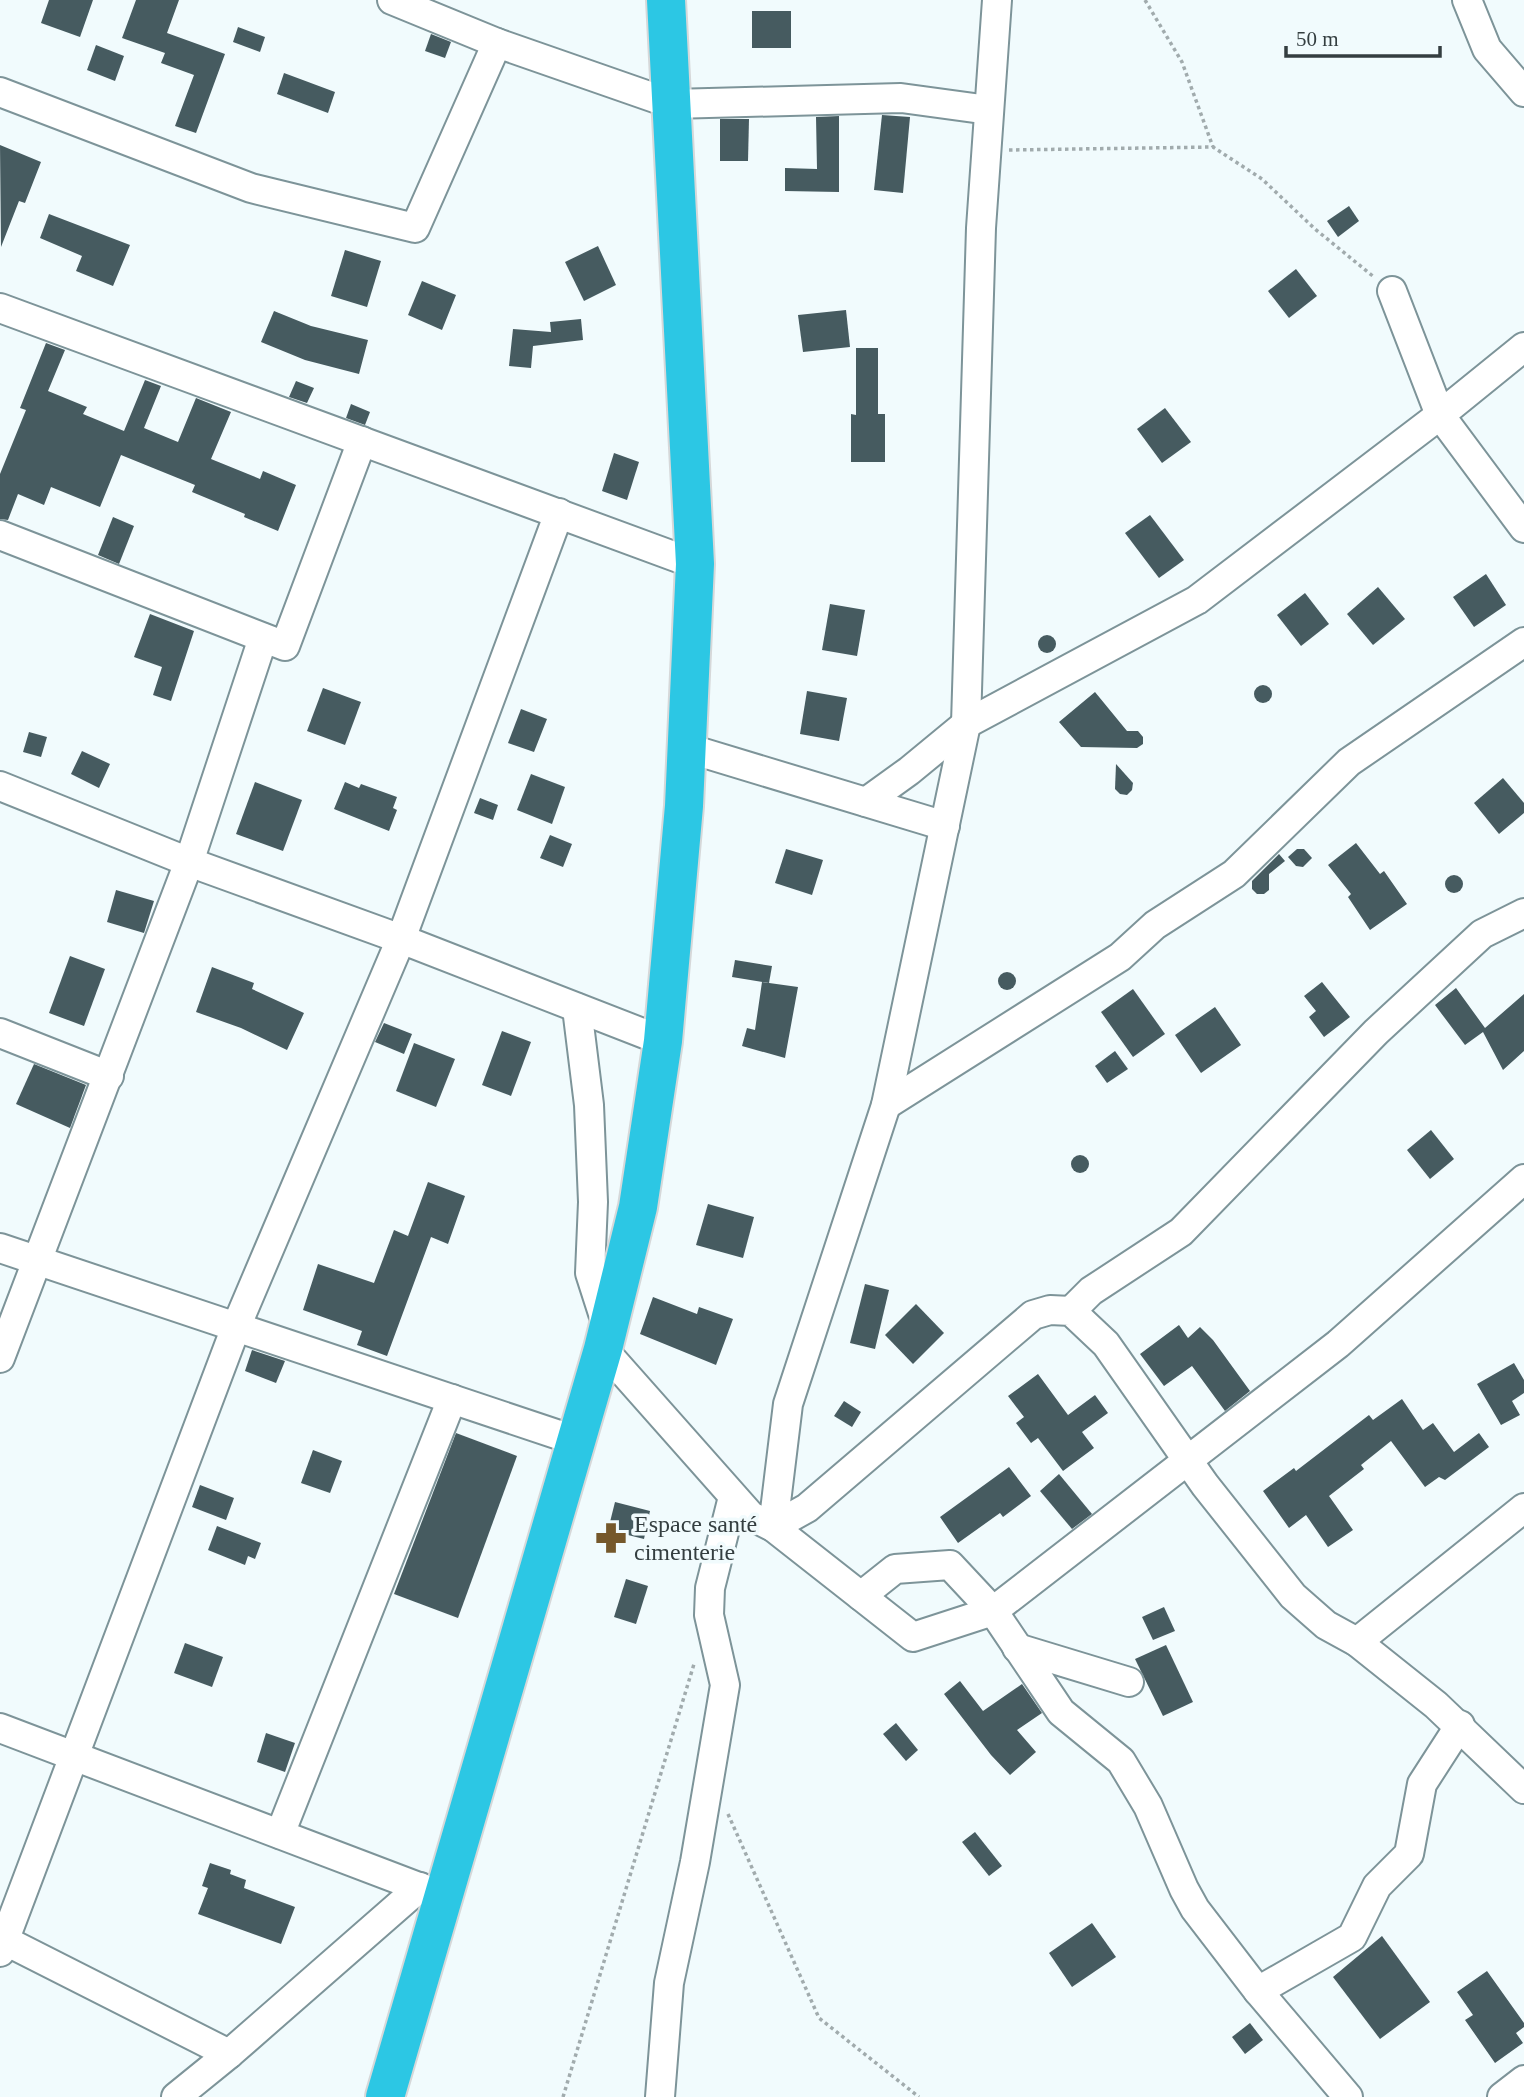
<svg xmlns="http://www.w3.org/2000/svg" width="1524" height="2097" font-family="'Times New Roman',serif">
  <rect width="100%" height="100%" fill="#f1fbfd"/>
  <g fill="#465b60">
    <polygon points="49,0 93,0 80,37 41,23"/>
    <polygon points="136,0 179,0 167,33 225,54 196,133 175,126 194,75 161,63 165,53 122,38"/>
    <rect x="752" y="11" width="39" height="37"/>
    <polygon points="238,27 265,37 260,52 233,42"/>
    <polygon points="431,34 451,42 445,58 425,51"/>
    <polygon points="96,45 124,56 115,81 87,70"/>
    <polygon points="284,73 335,92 328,113 277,94"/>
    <polygon points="882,115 910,117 903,193 874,190"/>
    <polygon points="839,116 839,192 785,191 785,168 817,169 816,117"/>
    <polygon points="720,119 749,119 748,161 720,161"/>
    <polygon points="0,145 41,162 25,203 19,201 1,247"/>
    <polygon points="1349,206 1359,221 1338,237 1327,221"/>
    <polygon points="49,214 130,245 113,286 76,271 82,256 40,238"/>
    <polygon points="598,246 616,285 584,301 565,262"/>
    <polygon points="345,250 381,261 367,307 331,296"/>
    <polygon points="1296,269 1317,296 1289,318 1268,291"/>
    <polygon points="422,281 456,295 442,330 408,315"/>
    <polygon points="846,310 850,347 803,352 798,315"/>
    <polygon points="274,311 311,326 368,340 359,374 305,360 261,342"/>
    <polygon points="581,319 583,340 533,346 531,368 509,366 513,329 551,332 550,322"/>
    <polygon points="46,343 65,350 48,391 87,407 83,414 124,431 145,380 161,386 144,428 178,442 196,398 231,412 211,459 260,479 263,471 296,485 278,531 244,517 245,514 192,492 195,485 121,455 100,507 51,487 44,505 18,494 8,520 0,519 0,474 26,410 20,408"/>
    <polygon points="856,348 878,348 878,414 885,414 885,462 851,462 851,414 856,415"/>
    <polygon points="296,381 314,388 307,403 289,397"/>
    <polygon points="351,404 370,412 365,425 346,418"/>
    <polygon points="1165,408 1191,442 1162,463 1137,429"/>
    <polygon points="614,453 639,462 627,500 602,491"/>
    <polygon points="1150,515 1184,560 1159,578 1125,533"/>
    <polygon points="113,517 134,526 119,564 98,555"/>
    <polygon points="1486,574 1506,605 1474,627 1453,597"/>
    <polygon points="1378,587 1405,619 1373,645 1347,614"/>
    <polygon points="1305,593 1329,624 1301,646 1277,615"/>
    <polygon points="830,604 865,610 857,656 822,650"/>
    <polygon points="150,614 194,631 171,701 153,695 162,667 134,657"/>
    <circle cx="1047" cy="644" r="9"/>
    <circle cx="1263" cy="694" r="9"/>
    <polygon points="323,688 361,702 345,745 307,731"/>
    <polygon points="807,691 847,698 839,741 800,734"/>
    <polygon points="1095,692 1127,731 1138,731 1143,737 1143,744 1137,748 1081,747 1059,722"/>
    <polygon points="521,709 547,719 534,752 508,743"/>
    <polygon points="29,732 47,737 41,757 23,752"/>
    <polygon points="82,751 110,764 99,788 71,774"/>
    <polygon points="1116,764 1133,783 1132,790 1127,795 1120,794 1115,789"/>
    <polygon points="531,774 565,787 552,824 517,810"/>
    <polygon points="1503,778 1524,803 1524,813 1499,834 1474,803"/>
    <polygon points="255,782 302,800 283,851 236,834"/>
    <polygon points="345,782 359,788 361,784 397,797 393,808 397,810 389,831 334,809"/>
    <polygon points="480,798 498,805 493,820 474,813"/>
    <polygon points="550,835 572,844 563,867 540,858"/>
    <polygon points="1356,843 1380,874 1384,871 1407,904 1370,930 1348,897 1351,894 1328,865"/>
    <polygon points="786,849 823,860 812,895 775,883"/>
    <polygon points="1297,849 1304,849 1312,858 1303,867 1296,866 1288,857"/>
    <polygon points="1279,854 1285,861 1269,874 1269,890 1264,894 1257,894 1252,889 1252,881"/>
    <circle cx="1454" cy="884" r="9"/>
    <polygon points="116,890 154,901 144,933 107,922"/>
    <polygon points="70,956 105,969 84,1026 49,1013"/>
    <polygon points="735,960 772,966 769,983 732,977"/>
    <polygon points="212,967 254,983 252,989 304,1013 287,1050 241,1028 196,1012"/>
    <circle cx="1007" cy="981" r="9"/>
    <polygon points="762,982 798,987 785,1058 742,1046 747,1028 755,1030"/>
    <polygon points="1322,982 1350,1017 1324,1037 1309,1017 1316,1011 1304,996"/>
    <polygon points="1456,988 1485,1028 1524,994 1524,1051 1503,1070 1483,1032 1465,1045 1435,1005"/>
    <polygon points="1133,989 1165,1034 1133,1057 1101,1012"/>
    <polygon points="1215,1007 1241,1045 1201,1073 1175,1035"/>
    <polygon points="384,1023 412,1034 404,1054 375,1042"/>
    <polygon points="502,1031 531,1042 511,1096 482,1085"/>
    <polygon points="414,1043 455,1059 436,1107 396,1091"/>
    <polygon points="1115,1051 1128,1069 1107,1083 1095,1066"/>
    <polygon points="34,1064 86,1085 70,1128 16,1104"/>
    <polygon points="1431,1130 1454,1159 1430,1179 1407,1150"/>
    <circle cx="1080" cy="1164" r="9"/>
    <polygon points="428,1182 465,1196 448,1244 431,1237 387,1356 357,1345 362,1331 303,1310 318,1264 374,1283 394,1230 408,1236"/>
    <polygon points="708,1204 754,1217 743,1258 696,1245"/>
    <polygon points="865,1284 889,1290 875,1349 850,1343"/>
    <polygon points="653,1297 697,1314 699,1307 733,1319 716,1365 640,1334"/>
    <polygon points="916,1304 944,1333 913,1364 885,1335"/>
    <polygon points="1179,1325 1188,1338 1200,1327 1213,1340 1250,1391 1225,1411 1192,1366 1164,1386 1140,1354"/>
    <polygon points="252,1350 285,1361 276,1383 245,1371"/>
    <polygon points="1514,1363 1524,1380 1524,1393 1512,1401 1520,1415 1501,1425 1477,1384"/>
    <polygon points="1038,1374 1068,1415 1095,1395 1108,1413 1082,1432 1094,1448 1063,1471 1038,1438 1031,1443 1016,1423 1024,1417 1008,1396"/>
    <polygon points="1402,1399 1423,1430 1433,1423 1454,1452 1479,1433 1489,1447 1445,1480 1439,1477 1425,1487 1391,1441 1361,1465 1364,1469 1329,1496 1353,1530 1328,1547 1306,1515 1289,1528 1263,1491 1294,1468 1296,1471 1369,1415 1373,1420"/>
    <polygon points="844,1401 861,1412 852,1427 834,1416"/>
    <polygon points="456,1433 517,1456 458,1618 394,1594"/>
    <polygon points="313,1450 342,1461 330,1493 301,1483"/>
    <polygon points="1009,1467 1031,1496 1003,1517 1000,1513 958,1543 940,1517"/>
    <polygon points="1059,1474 1092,1514 1072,1529 1040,1491"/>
    <polygon points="200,1485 234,1498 226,1520 192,1507"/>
    <polygon points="615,1502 650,1511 644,1539 608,1530"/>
    <polygon points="217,1526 261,1543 255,1559 248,1556 245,1565 208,1550"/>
    <polygon points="626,1579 648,1586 636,1624 614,1617"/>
    <polygon points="1164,1607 1175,1631 1153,1640 1142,1617"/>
    <polygon points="185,1643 223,1657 212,1687 174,1673"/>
    <polygon points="1166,1645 1193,1702 1163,1716 1135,1659"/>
    <polygon points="960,1681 983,1711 1022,1684 1042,1713 1017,1730 1036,1752 1010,1775 991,1755 944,1694"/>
    <polygon points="896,1723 918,1750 906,1761 883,1734"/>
    <polygon points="266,1733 295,1743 285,1772 257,1762"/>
    <polygon points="975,1832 1002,1866 989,1876 962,1842"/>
    <polygon points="210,1863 231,1870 230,1874 246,1880 244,1888 295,1907 281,1944 198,1914 208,1888 202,1886"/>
    <polygon points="1092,1923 1116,1957 1072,1987 1049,1953"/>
    <polygon points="1382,1936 1430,2002 1380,2039 1333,1977"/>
    <polygon points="1487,1971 1524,2023 1524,2027 1516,2033 1523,2043 1495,2063 1465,2020 1473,2015 1457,1992"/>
    <polygon points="1250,2023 1263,2040 1245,2054 1232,2037"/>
  </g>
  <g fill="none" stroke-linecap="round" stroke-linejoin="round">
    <defs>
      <g id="minor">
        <polyline points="392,0 497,43 672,104 901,98 989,110"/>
        <polyline points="997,0 981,228 966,724 886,1105 788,1404 773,1527 913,1637 993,1611 1338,1344 1524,1179"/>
        <polyline points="1467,0 1487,49 1524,92"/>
        <polyline points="0,92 251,188 415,228 497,43"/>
        <polyline points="1392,291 1440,415 1524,528"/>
        <polyline points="0,308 695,564"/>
        <polyline points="0,535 285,646 362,441"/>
        <polyline points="687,748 945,826"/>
        <polyline points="0,786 189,862 401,939 663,1041"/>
        <polyline points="866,802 909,771 966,724 1197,600 1440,415 1524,347"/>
        <polyline points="577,1008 589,1105 593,1202 590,1273 608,1329"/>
        <polyline points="0,1033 109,1076"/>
        <polyline points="886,1105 1120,957 1155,925 1234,874 1349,762 1524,642"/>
        <polyline points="0,1248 577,1441"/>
        <polyline points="1071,1311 1091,1291 1181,1232 1376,1032 1482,934 1524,913"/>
        <polyline points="603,1349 751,1516 773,1527 807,1508 1033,1315 1050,1310 1071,1311 1106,1344 1205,1485 1293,1596 1326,1625 1357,1642 1436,1705 1524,1789"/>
        <polyline points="0,1358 189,862 263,638"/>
        <polyline points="861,1596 895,1569 950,1565 993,1611 1061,1712 1121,1761 1148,1806 1184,1889 1195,1909 1258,1991 1348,2097"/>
        <polyline points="1357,1642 1524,1508"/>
        <polyline points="1017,1648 1129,1682"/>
        <polyline points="0,1728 445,1897"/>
        <polyline points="280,1834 452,1399"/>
        <polyline points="0,1938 229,2054"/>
        <polyline points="0,1952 236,1327 401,939 559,513"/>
        <polyline points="1258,1991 1352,1937 1377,1886 1409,1854 1422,1784 1460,1725"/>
        <polyline points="176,2097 229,2054 420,1887"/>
        <polyline points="660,2097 669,1983 695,1862 725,1685 709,1615 710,1588 733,1497"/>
        <polyline points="1502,2097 1524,2080"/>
      </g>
      <polyline id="highway" points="385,2097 603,1349 638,1207 663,1041 684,806 695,564 666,0"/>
    </defs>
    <use href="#minor" stroke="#7d9499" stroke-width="32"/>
    <use href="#highway" stroke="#d6d8d9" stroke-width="42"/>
    <g stroke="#a1abad" stroke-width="3.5" stroke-dasharray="3.5 3.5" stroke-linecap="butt">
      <polyline points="1145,0 1182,62 1213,147"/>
      <polyline points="1009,150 1213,147 1262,179 1315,229 1374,277"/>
      <polyline points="728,1814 819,2018 919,2097"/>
      <polyline points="563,2097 694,1664"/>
    </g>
    <use href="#minor" stroke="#fff" stroke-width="28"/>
    <use href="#highway" stroke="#2cc7e4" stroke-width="38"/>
  </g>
  <defs>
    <symbol id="pharmacy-bare" viewBox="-9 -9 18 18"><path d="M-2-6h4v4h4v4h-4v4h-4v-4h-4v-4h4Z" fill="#75582b" stroke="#f1fbfd" stroke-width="2.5" paint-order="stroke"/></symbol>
  </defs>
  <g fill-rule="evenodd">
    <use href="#pharmacy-bare" x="589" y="1516" width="44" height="44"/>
  </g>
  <g text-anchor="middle" stroke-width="7" stroke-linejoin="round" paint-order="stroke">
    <g font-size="24" fill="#343e40" stroke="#f1fbfd" text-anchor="start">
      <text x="634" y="1532">Espace santé<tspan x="634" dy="28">cimenterie</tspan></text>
    </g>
  </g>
  <path d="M1286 46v10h154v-10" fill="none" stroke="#343e40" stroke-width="3.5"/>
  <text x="1296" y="46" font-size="21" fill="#343e40" stroke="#f1fbfd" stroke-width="5" paint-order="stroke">50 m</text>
</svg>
